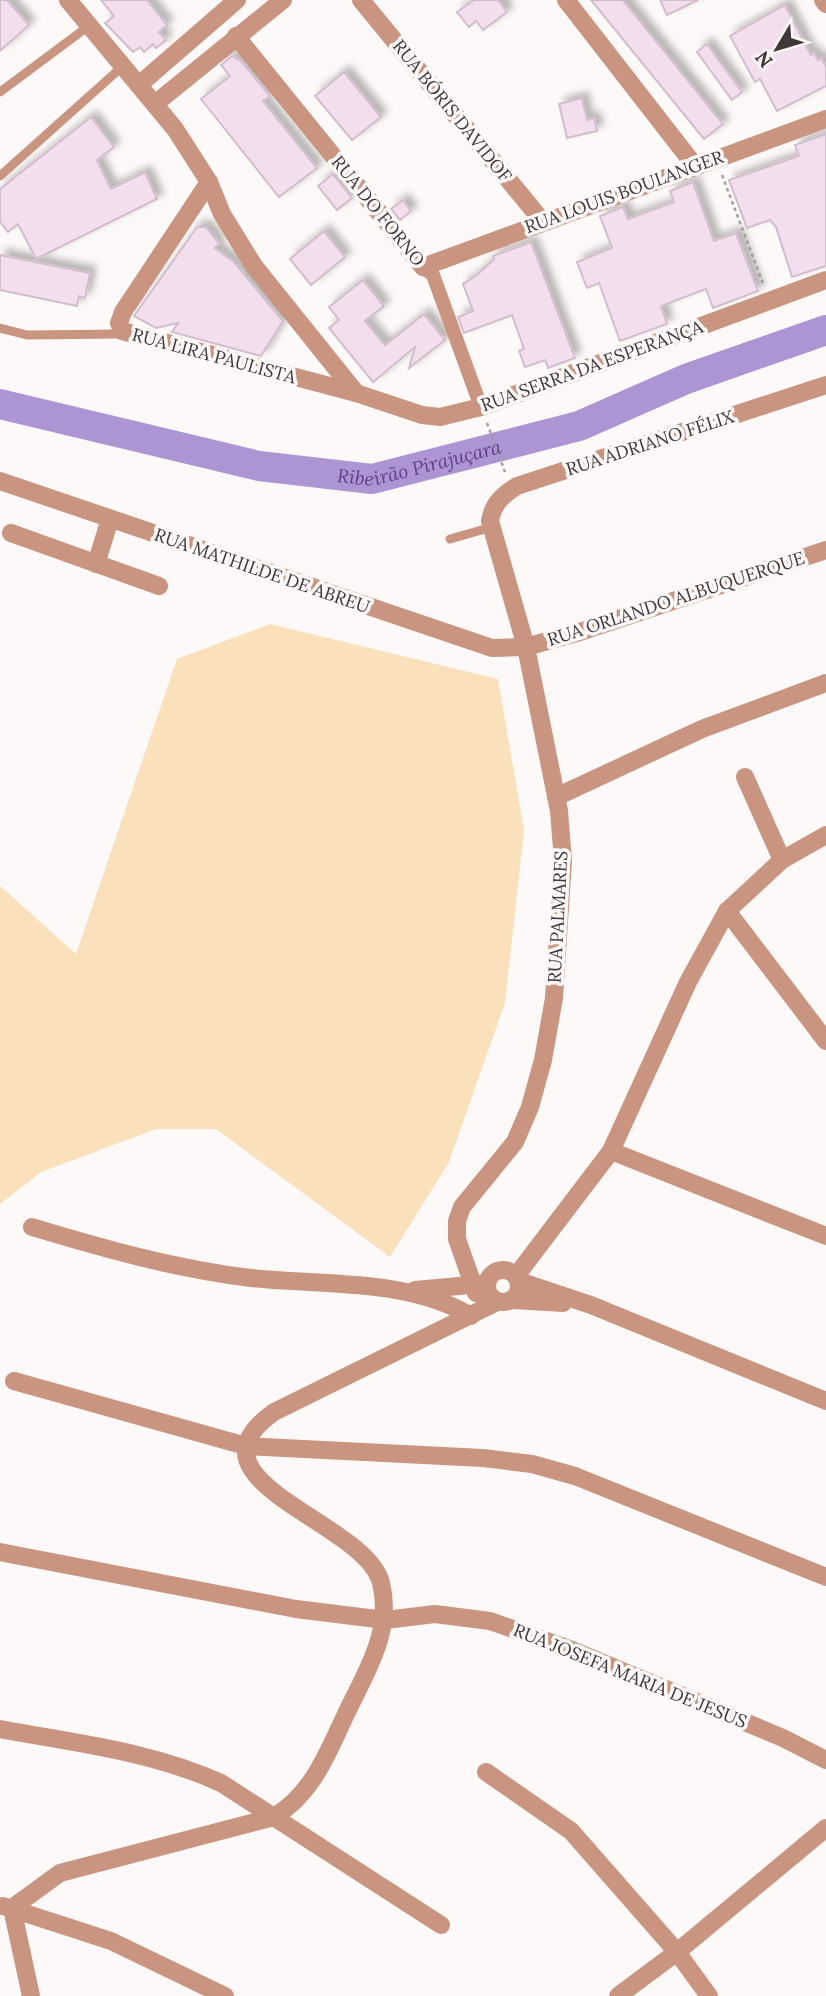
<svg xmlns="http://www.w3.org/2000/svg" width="826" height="1996" font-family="Lora,serif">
  <defs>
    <filter id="shadow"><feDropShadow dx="6" dy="-6" stdDeviation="3.5" flood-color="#0004"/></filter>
  </defs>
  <rect width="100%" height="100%" fill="#fef9f9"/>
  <polygon fill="#fae0bb" points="270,624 498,679 524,830 505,1003 449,1162 390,1257 216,1129 156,1129 41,1172 0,1204 0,886 76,954 177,659"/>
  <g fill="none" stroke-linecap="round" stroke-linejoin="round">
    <path stroke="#ad94d3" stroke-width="30" id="s1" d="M0,404l259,62 113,13 207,-53 107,-47 140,-49"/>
  </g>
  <g fill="#f3deed" stroke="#d1bdcb" stroke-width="2" filter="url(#shadow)">
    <polygon points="0,0 7,0 29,25 0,51"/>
    <polygon points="101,0 147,0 167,25 159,32 166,40 156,48 153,44 144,52 140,47 133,52 105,23 114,16"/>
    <polygon points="474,0 498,0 507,12 483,30 476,21 469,27 457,12"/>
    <polygon points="591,0 623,0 723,124 704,139"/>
    <polygon points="660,0 698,0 667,15"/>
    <polygon points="785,5 811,55 814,53 818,60 821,58 826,67 826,86 777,111 760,79 755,82 730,36"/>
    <polygon points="707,44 742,92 732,100 697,52"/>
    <polygon points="232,56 241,61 270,96 263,101 317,168 279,197 201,99 230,76 221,65"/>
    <polygon points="344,72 381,117 352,140 315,96"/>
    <polygon points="582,98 587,120 594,118 597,131 567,138 559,104"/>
    <polygon points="91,117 114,147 97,160 111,189 145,172 157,199 36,259 18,224 8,232 0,222 0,189"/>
    <polygon points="826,134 826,266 792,277 776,227 770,220 747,228 729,180 799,156 795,145"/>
    <polygon points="333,174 352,198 337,210 318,186"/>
    <polygon points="693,182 714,241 736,233 758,291 713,308 706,289 661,306 667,324 620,341 599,283 587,288 577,262 612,248 600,216 623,207 628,219 674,202 670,191"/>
    <polygon points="403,200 411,211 400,220 391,209"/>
    <polygon points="197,227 206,227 219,243 215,248 234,262 283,321 261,356 172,332 178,323 156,328 134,316"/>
    <polygon points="324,231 345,257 311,285 290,259"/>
    <polygon points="531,242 575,358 548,368 545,360 525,367 519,351 524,349 512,315 464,333 458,317 473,311 463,284 477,275 494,259 493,256"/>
    <polygon points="0,255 90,273 85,298 79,296 77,306 0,290"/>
    <polygon points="363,280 384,306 365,321 385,345 424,314 445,340 409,368 415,347 373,382 329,328 339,320 329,307"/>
  </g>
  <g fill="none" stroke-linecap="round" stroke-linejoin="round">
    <g stroke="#a49c9d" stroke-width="2.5" stroke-dasharray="3.5 3.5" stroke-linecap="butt">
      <polyline points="722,175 764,286"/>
      <polyline points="487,423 505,472"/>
    </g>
    <g stroke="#c99580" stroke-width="9">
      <polyline points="0,92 90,25"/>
      <polyline points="0,176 124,65"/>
      <polyline points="0,328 27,335 123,334"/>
      <polyline points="450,539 492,527"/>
    </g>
    <polyline stroke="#c99580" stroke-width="14" points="423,267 433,275 481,407"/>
    <g stroke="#c99580" stroke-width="18">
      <polyline points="68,0 175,129 209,182 222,214 254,266 356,393"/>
      <polyline points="361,0 543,222"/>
      <polyline points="566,0 695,166"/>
      <polyline points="823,0 826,4"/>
      <polyline points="236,36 423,267 826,119"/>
      <polyline points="140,84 237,0"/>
      <polyline points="156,103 283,0"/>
      <polyline points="209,182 123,312 119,323 122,331 356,393 422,415 440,417 481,407 826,280"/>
      <polyline points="0,481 492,648 526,647 583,631 826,550"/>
      <polyline points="11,533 159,586"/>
      <polyline points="96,564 110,519"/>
      <polyline points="745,777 782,860"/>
      <polyline points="556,797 702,729 826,683"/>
      <polyline points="727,911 826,1041"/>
      <polyline points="611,1151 826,1236"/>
      <path d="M32,1227c73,22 144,42 219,51 72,8 156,0 220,38"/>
      <circle cx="503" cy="1286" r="16"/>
      <polyline points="516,1276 611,1151 688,982 727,911 782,860 826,835"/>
      <polyline points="519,1281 591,1305 826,1401"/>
      <polyline points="415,1290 481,1284"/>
      <path d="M476,1293l-19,-54v-18l5,-14 53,-65 15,-35 13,-47 11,-62 9,-137 -4,-50 -33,-164 -36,-126c3,-18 13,-26 27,-35l309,-101"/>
      <polyline points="513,1300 563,1303"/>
      <polyline points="14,1381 246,1446 483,1458 532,1464 575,1476 826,1577"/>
      <polyline points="0,1552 296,1609 385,1620 435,1614 490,1621 572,1650 783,1738 826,1760"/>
      <path d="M0,1729c75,14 151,22 221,54l220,142"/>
      <polyline points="486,1772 571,1831 677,1952 709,1996"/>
      <polyline points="3,1906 111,1941 225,1996"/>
      <path d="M31,1996l-19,-88 48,-35 214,-56c39,-24 53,-63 72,-103 20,-42 47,-83 35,-131 -15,-62 -205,-101 -107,-171l223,-110"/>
      <polyline points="618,1996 677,1952 826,1828"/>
    </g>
  </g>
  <g text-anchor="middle" stroke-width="7" stroke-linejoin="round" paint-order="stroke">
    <g font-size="18" fill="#413638" stroke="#fef9f9">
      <text transform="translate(452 111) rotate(51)" y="6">RUA BÓRIS DAVIDOF</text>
      <text transform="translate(624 192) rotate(-20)" y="6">RUA LOUIS BOULANGER</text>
      <text transform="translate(378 211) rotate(51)" y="6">RUA DO FORNO</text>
      <text transform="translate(214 356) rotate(15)" y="6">RUA LIRA PAULISTA</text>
      <text transform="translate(592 366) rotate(-20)" y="6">RUA SERRA DA ESPERANÇA</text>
      <text transform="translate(650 443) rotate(-18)" y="6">RUA ADRIANO FÉLIX</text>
      <text transform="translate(262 571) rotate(19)" y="6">RUA MATHILDE DE ABREU</text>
      <text transform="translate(676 599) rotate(-18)" y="6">RUA ORLANDO ALBUQUERQUE</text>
      <text transform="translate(558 917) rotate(-87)" y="6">RUA PALMARES</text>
      <text transform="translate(630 1676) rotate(22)" y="6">RUA JOSEFA MARIA DE JESUS</text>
    </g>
    <g font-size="19" font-style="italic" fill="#603f8b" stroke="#fef9f9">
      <text dy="7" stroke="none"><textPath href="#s1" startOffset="429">Ribeirão Pirajuçara</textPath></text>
    </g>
  </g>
  <g transform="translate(777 49) rotate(232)" stroke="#fef9f9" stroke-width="5" paint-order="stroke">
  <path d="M0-5L12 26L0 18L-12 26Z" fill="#413638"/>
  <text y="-10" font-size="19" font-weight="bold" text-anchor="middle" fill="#413638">N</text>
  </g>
</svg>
